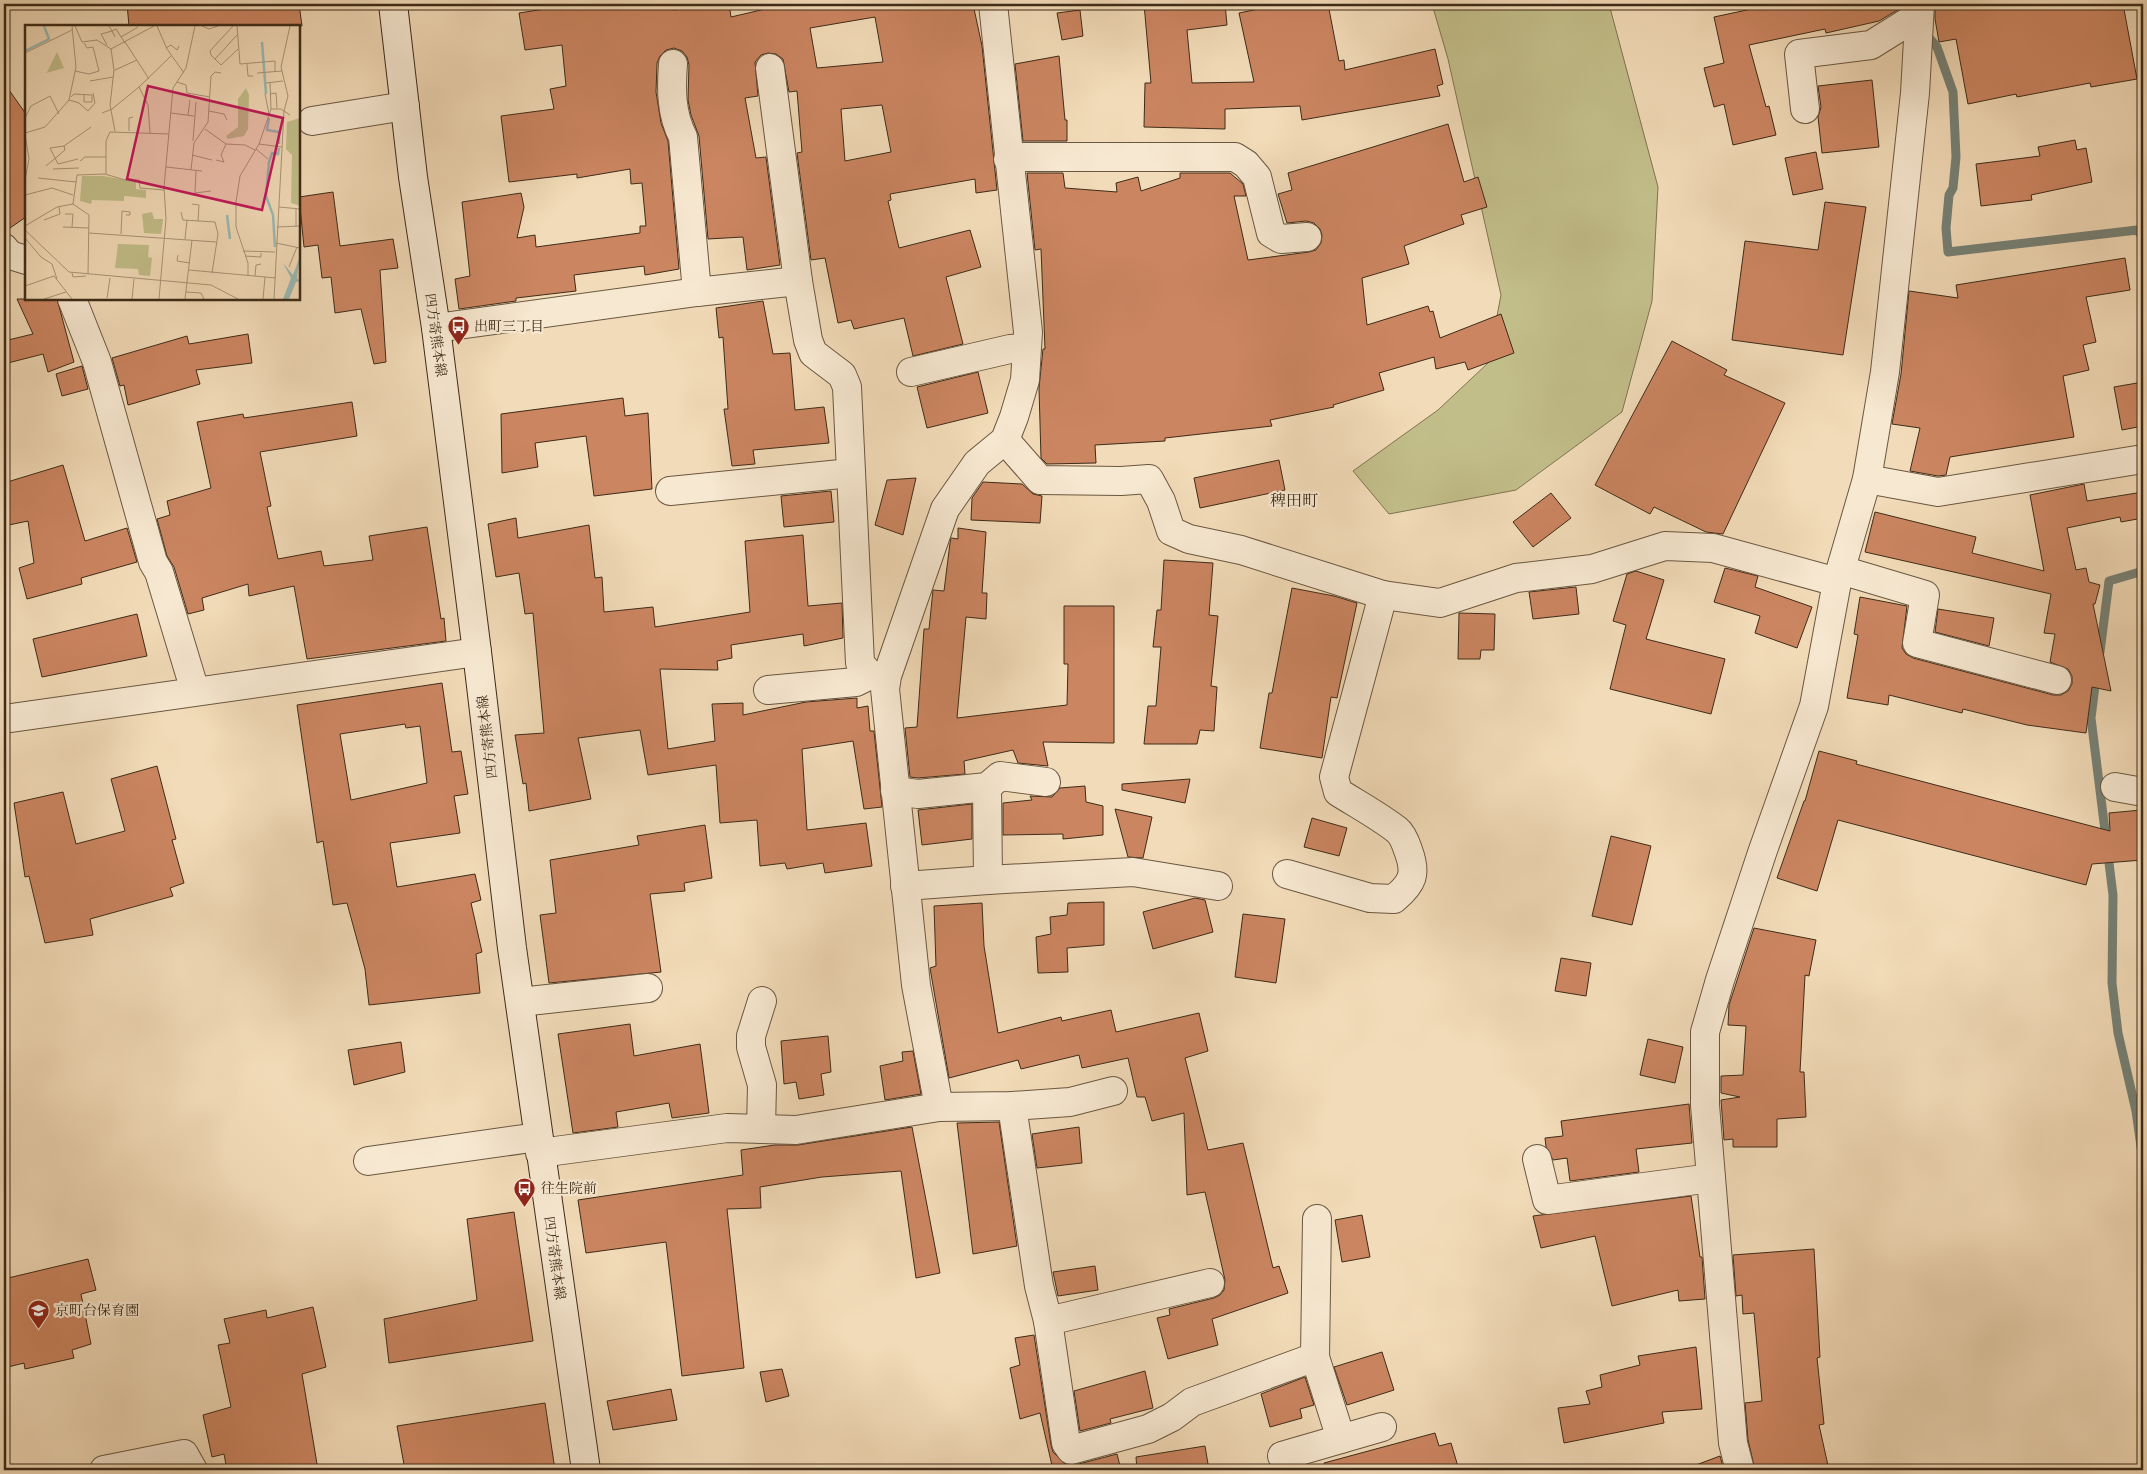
<svg xmlns="http://www.w3.org/2000/svg" width="2147" height="1474" font-family="'Old Standard TT','Noto Serif JP',serif">
  <rect width="100%" height="100%" fill="#f2dbb8"/>
  <filter id="stains"><feTurbulence type="fractalNoise" baseFrequency=".004" numOctaves="4"/><feColorMatrix values="0 0 0 0 .2 0 0 0 0 .09 0 0 0 0 .02 0 0 0 .5 -.17"/></filter>
  <radialGradient id="worn" r=".72"><stop offset=".6" stop-color="#630" stop-opacity="0"/><stop offset="1" stop-color="#630" stop-opacity=".3"/></radialGradient>
  <polygon fill="#c2be8a" stroke="#807451" points="1432,4 1609,4 1658,187 1652,301 1622,412 1516,490 1389,514 1353,471 1438,410 1488,363 1501,295 1448,59"/>
  <g fill="none" stroke-linecap="round" stroke-linejoin="round">
    <g stroke="#768176" stroke-width="9">
      <polyline points="1925,33 1937,47 1953,92 1956,157 1953,188 1949,195 1946,228 1948,252 2137,230 2143,237"/>
      <polyline points="2100,652 2109,581 2143,571"/>
      <polyline points="2096,678 2091,718 2113,895 2112,983 2118,1033 2136,1111 2143,1161"/>
    </g>
  </g>
  <g fill="#cb8561" stroke="#3e2b18" fill-rule="evenodd">
    <polygon points="127,4 299,4 302,26 129,26"/>
    <path d="M558,4h114l1,6 56,-6 2,13 56,-13h186l9,42 15,144 -21,3 -1,-14 -85,15 1,6 -3,1 11,47 71,-18 11,37 -35,10 17,67 -50,12 -9,-38 -50,11 -3,-9 -13,3 -13,-65 -14,2 -14,-107 5,-1 -5,-61 -8,1 -6,-33 -7,-5 -8,-1 -7,2 -6,7 3,34 -13,2 11,60 10,-1 14,108 -33,5 -4,-33 -35,2 -9,-103 -8,-21 -3,-15 1,-35 -2,-8 -5,-6 -8,-3 -8,2 -6,6 -3,7 -1,29 5,31 7,18 11,128 -34,6 -1,-9 -70,9 2,16 -60,7v3l-57,8 -4,-30 15,-3 -8,-74 59,-9 3,14 -7,31 18,-3 1,12 104,-14v-7h6l-4,-43 -11,1 -1,-15 -53,9v-4l-68,8 -8,-66 53,-7 -4,-20 16,-3 -4,-41 -37,5 -6,-37 39,-6zM875,17l8,45 -66,6 -7,-40zM882,105l9,47 -46,9 -4,-52z"/>
    <polygon points="1144,4 1225,4 1227,25 1187,30 1192,83 1254,82 1239,13 1283,4 1328,4 1339,61 1344,60 1345,70 1435,49 1443,84 1437,86 1440,96 1302,120 1300,106 1225,109 1225,129 1144,127 1145,83 1151,83"/>
    <polygon points="1775,4 1904,4 1904,6 1879,21 1826,33 1825,29 1749,45 1766,107 1769,106 1776,135 1733,145 1724,104 1714,107 1704,68 1724,63 1714,17"/>
    <polygon points="1935,4 2123,4 2137,79 2091,87 2090,83 2017,97 2016,94 1968,104 1956,39 1939,42 1935,19"/>
    <polygon points="1080,10 1083,36 1062,40 1057,13"/>
    <polygon points="1059,56 1065,120 1067,120 1067,141 1023,141 1015,64"/>
    <polygon points="1872,80 1879,147 1822,153 1818,117 1821,107 1818,86"/>
    <polygon points="4,83 26,114 26,217 4,232"/>
    <polygon points="1448,124 1464,182 1478,177 1487,207 1461,215 1464,224 1404,246 1409,264 1362,278 1367,325 1428,306 1430,312 1433,311 1440,338 1501,314 1514,353 1468,370 1465,362 1436,369 1434,357 1379,373 1384,390 1333,405 1334,407 1270,420 1272,426 1165,438 1165,441 1095,445 1096,463 1047,464 1041,458 1039,388 1043,349 1045,349 1041,249 1035,250 1027,173 1063,173 1065,188 1117,192 1116,183 1138,177 1141,191 1180,178 1180,173 1230,173 1243,184 1246,196 1234,196 1248,260 1309,252 1316,250 1321,243 1322,235 1320,229 1314,223 1306,221 1287,223 1278,194 1292,190 1288,173"/>
    <polygon points="2075,140 2077,150 2086,148 2092,182 2031,195 2032,200 1981,206 1976,164 2040,156 2038,147"/>
    <polygon points="1816,152 1823,189 1793,195 1785,158"/>
    <polygon points="333,192 340,246 393,239 398,268 380,270 386,362 374,364 361,309 335,313 331,277 322,278 318,245 304,247 299,197"/>
    <polygon points="1825,202 1866,207 1843,355 1732,340 1745,241 1818,250"/>
    <polygon points="2125,258 2130,290 2086,297 2096,342 2083,345 2089,370 2063,376 2074,437 1950,457 1946,475 1938,476 1910,471 1920,428 1892,424 1901,374 1909,291 1958,298 1956,285"/>
    <polygon points="17,299 57,299 74,362 48,372 43,354 4,364 4,341 33,334"/>
    <polygon points="763,301 773,354 790,353 795,410 824,407 829,443 753,450 755,464 732,466 724,409 728,409 723,337 719,338 716,308"/>
    <polygon points="248,334 252,363 196,370 200,384 128,405 124,385 120,386 112,358 187,336 189,344"/>
    <polygon points="1672,341 1727,370 1724,375 1785,403 1723,534 1706,532 1654,507 1650,514 1595,485"/>
    <polygon points="82,366 88,389 62,396 56,374"/>
    <polygon points="978,372 988,413 927,428 917,387"/>
    <polygon points="2143,382 2143,426 2122,430 2114,387"/>
    <polygon points="623,398 625,416 648,413 652,489 594,496 586,436 535,443 538,467 502,473 501,414"/>
    <polygon points="352,402 357,436 260,452 271,506 267,507 278,559 321,551 324,566 373,560 369,536 427,527 441,619 444,618 446,641 307,659 294,586 249,596 248,584 202,598 204,610 188,614 174,567 167,556 157,519 170,515 167,501 211,488 197,422 243,414 244,418"/>
    <polygon points="1279,460 1285,490 1200,508 1194,478"/>
    <polygon points="63,465 85,541 127,528 137,562 81,578 82,584 27,599 19,568 34,563 28,521 4,526 4,483"/>
    <polygon points="916,478 903,535 875,525 887,480"/>
    <polygon points="983,482 1022,484 1033,494 1042,496 1040,523 971,520 972,498"/>
    <polygon points="2084,484 2087,501 2143,492 2143,518 2121,522 2120,517 2067,528 2076,570 2086,568 2089,582 2100,585 2095,604 2093,604 2111,691 2092,687 2086,733 2027,725 1963,709 1962,713 1889,695 1888,705 1847,698 1858,635 1854,634 1860,597 1907,606 1902,648 1906,654 1913,658 2053,695 2061,695 2068,691 2072,684 2072,676 2068,669 2050,662 2055,634 2044,633 2051,594 1865,552 1875,512 1976,537 1972,553 2044,571 2030,495"/>
    <polygon points="831,491 834,522 784,527 781,496"/>
    <polygon points="1551,493 1571,518 1533,547 1513,522"/>
    <polygon points="516,518 518,538 589,525 595,578 602,577 604,612 653,607 655,627 750,612 745,541 803,535 808,606 842,603 843,638 804,646 803,634 731,645 732,658 717,661 718,670 660,669 668,749 715,741 712,704 743,703 743,715 806,702 857,698 857,708 868,706 870,731 874,731 882,807 864,809 853,741 802,749 807,830 866,823 872,866 825,873 823,863 787,869 785,863 760,866 757,820 720,823 716,765 648,775 640,730 578,738 591,799 529,811 526,783 523,784 515,735 544,733 533,613 525,614 519,573 496,577 488,524"/>
    <polygon points="958,528 986,532 982,593 987,593 986,619 966,617 957,718 1067,705 1068,664 1064,664 1064,606 1114,606 1114,743 1043,742 1048,766 1018,763 1013,750 964,761 965,774 918,778 910,777 905,728 917,727 924,629 929,629 933,590 944,591 950,543 951,538 958,539"/>
    <polygon points="1164,560 1213,563 1209,615 1218,616 1211,686 1217,687 1214,731 1200,730 1197,744 1144,744 1148,706 1156,706 1161,647 1153,647 1157,610 1161,610"/>
    <polygon points="1725,568 1758,576 1755,587 1812,607 1797,648 1755,633 1760,616 1714,602"/>
    <polygon points="1636,571 1664,580 1646,639 1725,659 1711,714 1610,689 1626,625 1613,621 1627,574"/>
    <polygon points="1576,587 1579,614 1533,619 1529,592"/>
    <polygon points="1292,588 1334,596 1357,603 1337,698 1331,697 1322,758 1260,748 1269,693 1272,693"/>
    <polygon points="1938,609 1994,618 1989,646 1935,632"/>
    <polygon points="1459,613 1495,614 1494,650 1481,650 1480,659 1458,659"/>
    <polygon points="137,614 147,656 42,677 33,639"/>
    <path d="M442,683l10,69 9,-1 7,43 -14,2 6,37 -70,10 7,44 78,-13 6,26 -10,3 11,49 -6,2 4,39 -111,12 -4,-36 -18,-66 -14,2 -10,-64 -6,2 -20,-138zM405,724l1,4 14,-2 7,57 -76,17 -11,-66z"/>
    <polygon points="1819,751 1857,761 1856,764 2110,831 2109,813 2141,810 2143,860 2092,864 2086,885 1838,820 1817,891 1777,878 1804,801 1805,801"/>
    <polygon points="157,766 176,839 172,840 184,883 170,888 173,896 90,919 93,935 45,943 29,876 25,877 14,803 63,792 76,844 125,831 111,779"/>
    <polygon points="1190,779 1185,803 1122,790 1122,784"/>
    <polygon points="1085,786 1086,802 1103,806 1103,835 1063,839 1063,834 1003,835 1003,803 1032,800 1030,796 1052,797 1060,788"/>
    <polygon points="972,804 972,839 922,845 918,810"/>
    <polygon points="1115,809 1152,817 1143,858 1128,857"/>
    <polygon points="1312,818 1347,828 1339,856 1304,847"/>
    <polygon points="705,825 712,878 684,883 685,891 650,894 661,972 549,983 540,915 556,913 550,860 639,845 637,836"/>
    <polygon points="1611,836 1651,846 1632,925 1592,916"/>
    <polygon points="1195,898 1205,900 1213,932 1153,949 1143,912"/>
    <polygon points="1104,902 1104,945 1067,948 1068,972 1038,973 1036,937 1051,934 1050,917 1067,915 1068,903"/>
    <polygon points="982,903 984,946 998,1033 1061,1017 1062,1021 1111,1010 1116,1032 1199,1013 1208,1051 1185,1058 1208,1150 1243,1143 1273,1268 1279,1266 1288,1293 1212,1319 1218,1345 1168,1359 1157,1318 1170,1315 1169,1309 1214,1298 1220,1295 1224,1290 1225,1280 1205,1192 1187,1195 1184,1113 1152,1121 1145,1097 1137,1097 1128,1058 1082,1068 1079,1055 1021,1069 1018,1060 949,1078 930,968 936,966 934,906"/>
    <polygon points="1243,914 1285,919 1276,983 1235,977"/>
    <polygon points="1754,928 1816,940 1809,976 1805,975 1800,1072 1804,1072 1806,1117 1777,1119 1777,1147 1733,1147 1733,1139 1724,1140 1721,1100 1740,1097 1721,1093 1721,1076 1743,1075 1746,1026 1728,1025 1729,1005"/>
    <polygon points="1561,958 1591,963 1586,996 1555,991"/>
    <polygon points="630,1024 634,1056 700,1044 709,1113 672,1118 669,1103 616,1112 618,1127 573,1133 558,1034"/>
    <polygon points="828,1036 831,1072 821,1074 824,1095 799,1099 796,1082 784,1084 781,1041"/>
    <polygon points="1648,1039 1683,1047 1675,1083 1640,1075"/>
    <polygon points="401,1042 405,1072 354,1085 348,1050"/>
    <polygon points="913,1051 921,1094 885,1100 880,1066 903,1061 902,1052"/>
    <polygon points="1689,1104 1692,1143 1636,1149 1639,1172 1570,1181 1567,1158 1553,1160 1546,1147 1545,1138 1563,1136 1561,1121"/>
    <polygon points="999,1122 1017,1246 973,1254 957,1123"/>
    <polygon points="912,1127 940,1273 916,1278 901,1171 822,1177 760,1187 761,1208 727,1209 744,1368 682,1376 666,1242 586,1253 578,1200 743,1175 741,1150 775,1145 798,1145"/>
    <polygon points="1079,1127 1082,1163 1037,1168 1032,1134"/>
    <polygon points="1691,1196 1700,1257 1702,1257 1705,1299 1679,1301 1678,1290 1612,1306 1595,1236 1541,1248 1533,1216"/>
    <polygon points="514,1212 533,1341 389,1363 384,1319 477,1300 467,1219"/>
    <polygon points="1362,1215 1370,1257 1342,1262 1335,1220"/>
    <polygon points="1814,1249 1820,1357 1817,1358 1824,1424 1819,1425 1829,1470 1755,1470 1748,1440 1745,1403 1762,1401 1754,1313 1743,1314 1742,1295 1736,1296 1733,1255"/>
    <polygon points="88,1259 96,1290 81,1294 91,1344 72,1350 74,1358 25,1369 24,1363 8,1367 4,1350 4,1279"/>
    <polygon points="1095,1266 1098,1290 1058,1296 1053,1272"/>
    <polygon points="313,1307 326,1367 302,1374 318,1470 227,1470 224,1454 212,1457 203,1415 231,1407 218,1345 230,1343 224,1319 266,1310 267,1318"/>
    <polygon points="1034,1335 1051,1445 1053,1452 1065,1464 1075,1465 1117,1454 1121,1470 1053,1470 1040,1413 1020,1419 1010,1368 1020,1365 1015,1338"/>
    <polygon points="1696,1347 1702,1409 1662,1412 1664,1423 1564,1443 1558,1408 1590,1404 1586,1391 1602,1387 1600,1375 1640,1365 1638,1356"/>
    <polygon points="1382,1352 1394,1390 1347,1405 1334,1367"/>
    <polygon points="782,1369 789,1396 766,1402 760,1372"/>
    <polygon points="1145,1371 1153,1408 1110,1419 1111,1423 1080,1431 1074,1391"/>
    <polygon points="1305,1377 1314,1405 1300,1409 1302,1418 1270,1427 1261,1394"/>
    <polygon points="671,1389 677,1420 613,1430 607,1401"/>
    <polygon points="545,1403 555,1470 507,1470 506,1466 468,1470 405,1470 397,1426"/>
    <polygon points="1435,1433 1439,1446 1451,1443 1459,1470 1325,1470 1324,1463"/>
    <polygon points="1205,1446 1209,1470 1137,1470 1136,1457"/>
    <polygon points="1720,1456 1724,1470 1689,1470 1688,1468"/>
  </g>
  <g fill="none" stroke-linecap="round" stroke-linejoin="round">
    <defs>
      <g id="minor">
        <path d="M673,64c-2,25 -2,50 10,73l14,155"/>
        <polyline points="770,68 798,281 808,340 813,353 842,375 847,387 860,663 870,675"/>
        <polyline points="1805,109 1799,54 1871,45 1919,15"/>
        <polyline points="312,121 405,106"/>
        <polyline points="1008,159 1025,157 1235,157 1246,164 1257,177 1271,233 1281,239 1307,237"/>
        <polyline points="4,248 10,255 26,260"/>
        <polyline points="72,299 97,362 153,562 159,572 195,691"/>
        <polyline points="436,328 697,292 798,281"/>
        <polyline points="911,372 1010,349 1026,348"/>
        <polyline points="1005,440 1040,480 1121,481 1149,479 1161,501 1171,531 1189,539 1241,550 1383,595 1440,603 1516,578 1592,569 1665,546 1713,548 1837,582"/>
        <polyline points="1867,479 1938,492 2143,459"/>
        <polyline points="670,491 851,473"/>
        <polyline points="1841,570 1925,595 1917,643 2057,680"/>
        <polyline points="768,690 856,682 870,675 885,676"/>
        <polyline points="4,719 477,652"/>
        <polyline points="987,787 988,880"/>
        <polyline points="2115,787 2143,792"/>
        <polyline points="895,791 918,794 987,787 1000,776 1046,782"/>
        <path d="M1287,874l83,24 24,1c19,-16 23,-25 14,-49 -2,-6 -6,-16 -11,-20 -18,-14 -40,-26 -59,-38l-4,-15 49,-182"/>
        <polyline points="905,886 988,880 1133,872 1218,886"/>
        <polyline points="520,1002 648,988"/>
        <polyline points="1012,1106 1039,1286 1048,1321 1066,1443 1071,1450 1148,1429 1172,1417 1192,1402 1315,1357"/>
        <polyline points="939,1107 916,985 885,689 887,676 945,509 977,463 1005,440 1014,417 1025,380 1028,332 993,4"/>
        <polyline points="761,1129 762,1085 751,1047 751,1036 762,1001"/>
        <polyline points="540,1153 727,1128 796,1130 939,1107 1012,1106 1070,1102 1113,1091"/>
        <polyline points="1537,1159 1547,1200 1711,1178"/>
        <polyline points="368,1161 538,1137"/>
        <polyline points="1317,1219 1315,1357 1341,1439"/>
        <polyline points="1048,1321 1210,1283"/>
        <polyline points="1282,1456 1382,1427"/>
        <polyline points="104,1470 184,1454 193,1470"/>
        <polyline points="1740,1470 1733,1443 1705,1105 1705,1032 1720,980 1762,853 1814,706 1837,582 1867,479 1885,372 1915,93 1920,4"/>
      </g>
      <polyline id="secondary" points="393,4 413,177 436,328 477,652 512,948 586,1470"/>
    </defs>
    <use href="#minor" stroke="#6b5740" stroke-width="30"/>
    <use href="#secondary" stroke="#3e2b18" stroke-width="30"/>
    <use href="#minor" stroke="#f7e8d1" stroke-width="28"/>
    <use href="#secondary" stroke="#f7e8d1" stroke-width="28"/>
  </g>
  <defs>
    <symbol id="bus-pin" viewBox="-11 -11 22 30"><path d="M0 17L-7.5 6A9.5 9.5 0 1 1 7.5 6Z" fill="#8f2418" stroke="#f7e8d1"/><path d="M-5-6H5V4H4V6H2V4H-2V6H-4V4H-5ZM-3.5-4V0h7V-4ZM-3.5 1.2v1.5H-2V1.2ZM2 1.2v1.5H3.5V1.2Z" fill="#fff"/></symbol>
    <symbol id="school-pin" viewBox="-11 -11 22 30"><path d="M0 17L-7.5 6A9.5 9.5 0 1 1 7.5 6Z" fill="#8f2418" stroke="#f7e8d1"/><path d="M0-5L7-2L0 1L-7-2ZM-4 1L0 2.5L4 1V4Q0 6-4 4Z" fill="#fff"/></symbol>
  </defs>
  <g fill-rule="evenodd">
    <use href="#bus-pin" x="446" y="314" width="25" height="34"/>
    <use href="#bus-pin" x="512" y="1176" width="25" height="34"/>
    <use href="#school-pin" x="26" y="1298" width="25" height="34"/>
  </g>
  <g text-anchor="middle" stroke-width="4.5" stroke-linejoin="round" paint-order="stroke">
    <g font-size="14" fill="#3e2b18" stroke="#f7e8d1" text-anchor="start">
      <text x="474" y="331">出町三丁目</text>
      <text x="541" y="1193">往生院前</text>
      <text x="55" y="1315">京町台保育園</text>
    </g>
    <g font-size="14" fill="#3e2b18" stroke="#f7e8d1">
      <text transform="translate(436 335) rotate(82)" y="5">四方寄熊本線</text>
      <text transform="translate(487 737) rotate(-97)" y="5">四方寄熊本線</text>
      <text transform="translate(555 1258) rotate(82)" y="5">四方寄熊本線</text>
    </g>
    <g font-size="16" fill="#3e2b18" stroke="#f7e8d1">
      <text x="1294" y="506">稗田町</text>
    </g>
  </g>
  <g transform="translate(25 25)">
    <rect width="275" height="275" fill="#f2dbb8"/>
    <path d="M32,27l7,16 -18,5 1,-1zM221,63l3,7 -1,34 -4,7 -16,3 -2,-3 12,-9v-28zM275,93l-1,46 1,42 -9,-3 1,-48 -6,-6 1,-27zM57,151h21l33,6v7l10,1v8l-22,-2v5l-32,-1 -1,4 -11,-3zM127,187l2,7h9l-2,15 -17,-1 -2,-19zM93,219l31,1 -1,12 4,1 -2,18 -11,-1 -1,-6 -23,-1z" fill="#c2be8a"/>
    <path d="M275,231l-3,22 3,3 -4,1 -7,17h-6l8,-21 -8,-15 10,12z" fill="#9cbab5"/>
    <path fill="none" stroke="#9cbab5" stroke-width="2.5" d="M237,17l4,52M0,26l24,-12 -5,-13M244,93l-2,12 12,2v12M202,190l3,24M250,222l-2,-32 -7,-19 3,-34 3,-9 6,1 1,-6"/>
    <path fill="none" stroke="#aa9578" stroke-width="1" d="M50,1l7,16 15,-2 14,9M84,1l3,5 4,-2 9,14M132,1l10,23 17,24M177,1l7,3 9,-3M208,1l-23,25 1,4 10,10 17,-16M212,1l3,38 35,-3v11M96,12l17,-10M100,17l24,37M82,20l-6,-11 11,-3 3,6M141,23l5,-3 6,5 2,-4M86,24l3,21 -4,35 5,26M86,24l43,-23M0,28l47,-23M190,34l22,-24M222,39l1,12h5M90,45l22,-10M50,46l14,3 10,-3 -6,-24 -6,1 -3,-5M232,48l25,-2M65,56l23,-4M152,57l9,3 1,8 23,4M241,58l17,-2M114,62l9,18 2,28M240,69l4,20M245,69l6,-1 1,15M46,72l3,-3 18,1v7h-8v-7M44,75l10,3 9,8 7,-8 -2,-10M246,84h10l9,6M184,86l15,3 3,6M77,88l10,-4 27,-22 32,-31M146,88l23,3M163,90l2,-15M0,93l6,-12 19,-10 9,18M180,104l21,15 19,1 10,5M104,106v-13l4,-1M0,108l20,-6 24,-27 7,-33 -4,-41M0,109l4,25 -4,21M168,116l3,-39M234,119l23,3M231,124l12,10M167,130l20,5M53,134l-20,5 -8,-16 14,-2 27,-19M191,135l8,2 -3,-7 5,-11M55,136l5,-4h21M21,141l19,-16 -1,-4M141,142l36,4M28,144l26,-1M166,145l3,-27 14,-21 3,-46 4,-4 6,1M171,146l-1,22 16,-2M81,149v-33l4,-9 59,2M13,153l38,4M0,170l27,-7 21,7M167,179l7,1 -1,16M254,182l21,2M156,187l2,8 32,2 3,12 -6,39M40,189h8l-1,13M19,195l16,-6 -1,-7M0,201l32,-19 16,-3M38,202l26,1M252,202l23,-1M271,202v-18M0,205l44,42 142,13 27,14M64,208l127,9M96,209l1,-23 8,1v3h-4M0,213l16,19 11,7 5,15M160,214l2,-19M251,218l24,5M218,226l32,1M153,230l-1,6 13,2M220,231l16,1v-4M264,242l8,-20M164,245l87,8M47,248l1,4 13,-1M63,249l1,-59 -16,-11 4,-29 28,-1 20,6h14l1,8 24,2M223,251v-13l-12,-36v-25l4,-26 19,-32 12,-35 -1,-27M230,251l1,-11 5,-1M0,261l29,-10 18,23M161,267l15,1 3,6M82,273l3,-20M19,274l22,-7M107,274l2,-20M134,274l7,-80 -2,-32 9,-99 13,-20 9,-42M160,274l7,-59M238,274l2,-22M249,274l10,-188 4,-15 -7,-29 9,-41"/>
    <path fill="#c2185b" fill-opacity="0.15" stroke="#c2185b" stroke-width="2.5" d="M123,61l135,32 -21,92 -135,-31z"/>
    <rect width="275" height="275" fill="none" stroke="#3e2b18" stroke-width="2.5"/>
  </g>
  <rect width="2147" height="1474" fill="none" stroke="#f2dbb8" stroke-width="20"/>
  <rect x="5" y="5" width="2137" height="1464" fill="none" stroke="#3e2b18" stroke-width="2.5"/>
  <rect x="10" y="10" width="2127" height="1454" fill="none" stroke="#3e2b18"/>
  <rect width="100%" height="100%" filter="url(#stains)"/>
  <rect width="100%" height="100%" fill="url(#worn)"/>
</svg>
